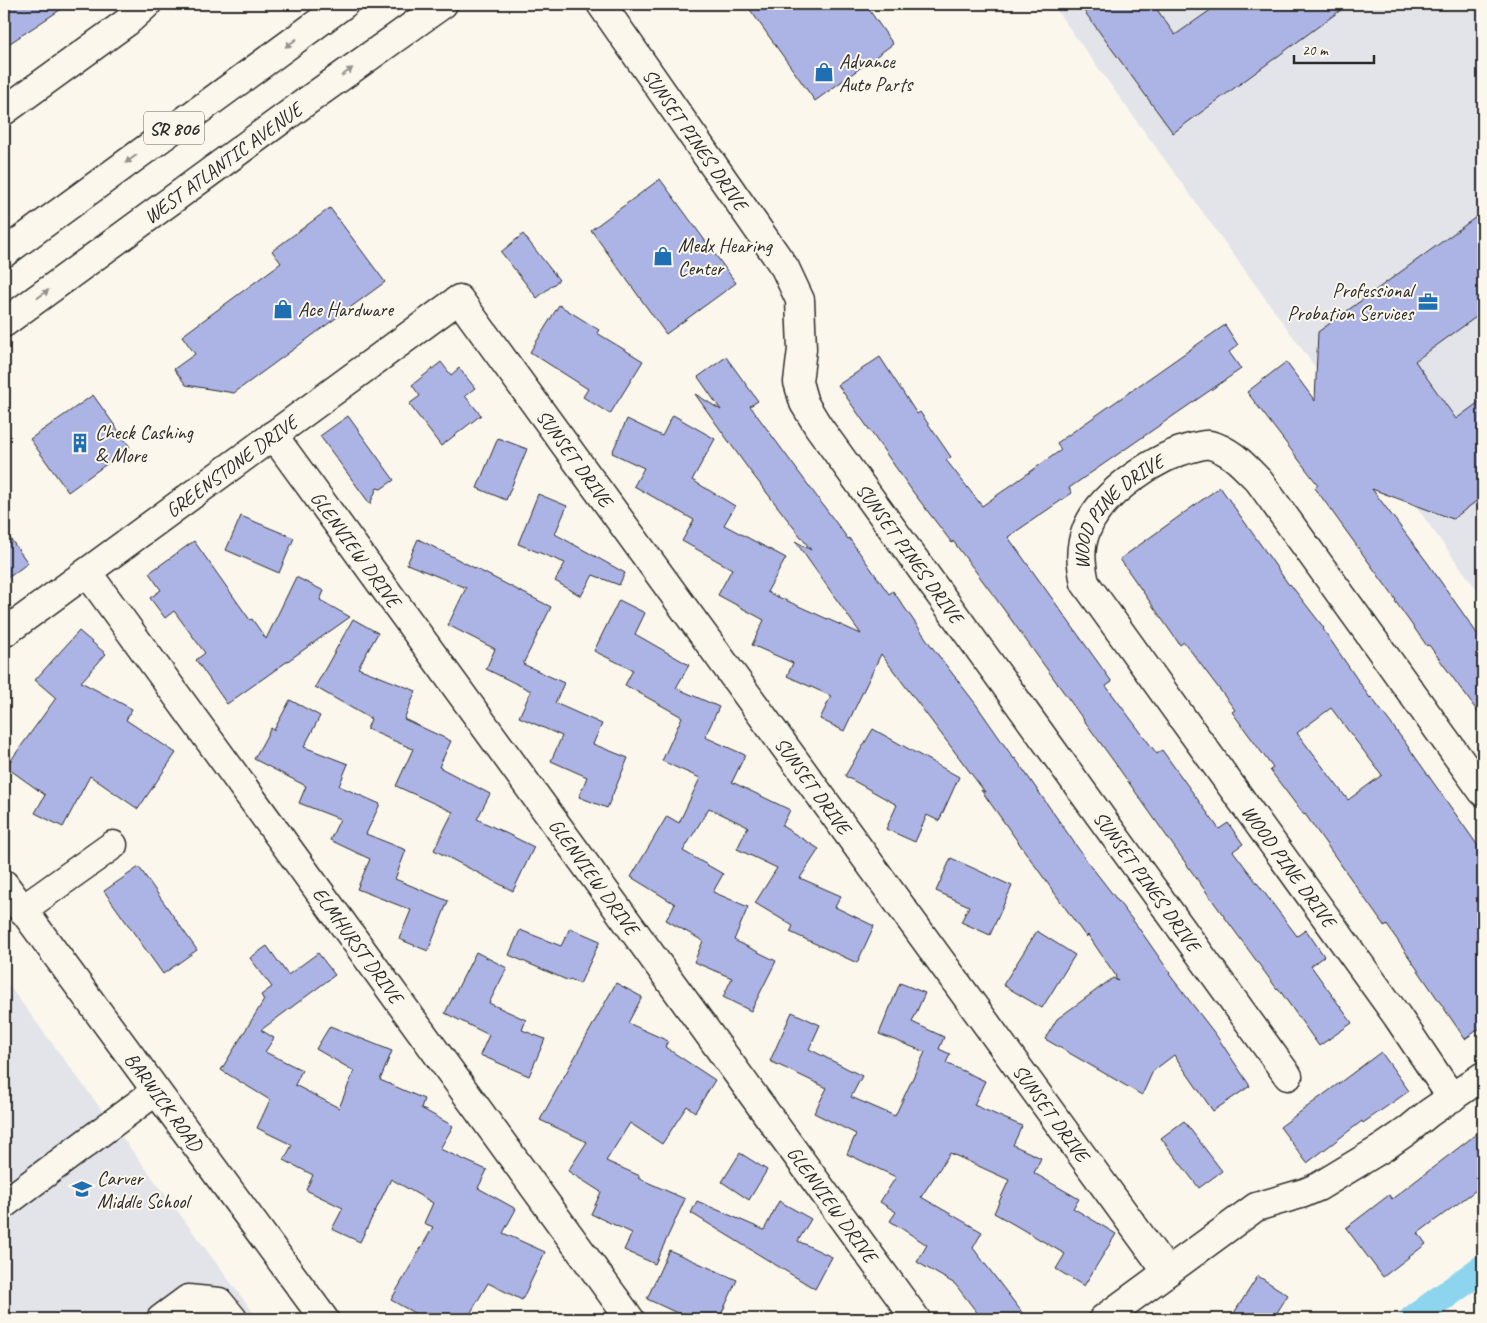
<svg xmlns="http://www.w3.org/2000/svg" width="1487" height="1323" font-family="Caveat,sans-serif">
  <rect width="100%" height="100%" fill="#fbf7ec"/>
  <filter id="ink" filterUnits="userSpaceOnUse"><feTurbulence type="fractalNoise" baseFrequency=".02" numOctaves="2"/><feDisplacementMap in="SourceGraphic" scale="10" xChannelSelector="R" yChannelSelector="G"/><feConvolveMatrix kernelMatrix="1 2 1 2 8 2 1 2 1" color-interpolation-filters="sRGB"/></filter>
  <g filter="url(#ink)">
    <g fill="#e3e3ea">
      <polygon points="1052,4 1483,4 1483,598 1436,534"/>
      <polygon points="4,979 63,1058 258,1319 4,1319"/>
    </g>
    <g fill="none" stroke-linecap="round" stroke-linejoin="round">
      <polyline stroke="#8dd5ee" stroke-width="28" points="1413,1319 1483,1268"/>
    </g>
    <g fill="#acb4e5" stroke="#2b2b2b" fill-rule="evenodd">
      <polygon points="4,4 69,4 4,47"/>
      <polygon points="746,4 865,4 893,44 815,101"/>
      <polygon points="1079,4 1153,4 1175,35 1219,4 1349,4 1173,133"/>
      <polygon points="660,179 736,283 666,334 591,230"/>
      <polygon points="330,208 385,282 234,393 186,385 174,369 195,354 182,336 281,263 272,251"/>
      <polygon points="1483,212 1483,312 1415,361 1456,419 1483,399 1483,496 1453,519 1372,489 1427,562 1483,642 1483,719 1429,645 1427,646 1395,601 1396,600 1315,488 1318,485 1247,392 1286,362 1315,401 1318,332"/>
      <polygon points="523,234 559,280 537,298 501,252"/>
      <polygon points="559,305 599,330 597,333 643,361 610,414 583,397 588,389 530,352"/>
      <polygon points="1225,325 1238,345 1229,352 1241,369 1069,488 1072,493 1008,537 1112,682 1106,686 1157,754 1162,750 1219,829 1228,823 1243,844 1233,851 1297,936 1306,930 1324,956 1311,966 1352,1023 1319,1046 1278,988 1277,989 1199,882 1115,763 994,596 953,541 952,543 913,492 838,385 880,357 917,414 920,412 951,457 946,460 982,506 1061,450 1057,443"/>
      <polygon points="726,357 758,401 750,406 848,539 849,538 889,594 893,591 932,647 975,703 1014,759 1015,758 1087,861 1138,927 1170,973 1169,974 1216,1035 1250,1086 1213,1111 1174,1055 1153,1071 1142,1095 1045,1039 1057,1019 1113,978 1118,981 1115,977 1116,976 1088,935 1086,937 981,790 985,792 881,654 844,731 820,719 831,696 787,676 793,663 752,645 764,620 718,595 732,569 682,541 694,520 634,486 644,468 612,453 627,419 662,436 673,415 715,439 692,480 735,506 724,525 786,558 767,592 861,634 795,541 811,550 747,467 695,394 721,410 698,377"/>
      <polygon points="441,362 451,375 459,368 475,388 465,396 481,415 441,446 409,404 420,396 412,385"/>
      <polygon points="93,395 130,447 68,492 30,439"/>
      <polygon points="348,416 394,480 381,489 377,488 370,504 320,436"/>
      <polygon points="498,438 527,449 506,500 477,488"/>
      <path d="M1220,487l69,98 1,-1 34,44 -1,1 47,69 1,-1 33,44 79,112v173l-18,13 -78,-114 -2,2 -80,-113 -1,1 -34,-45 3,-2 -41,-56 3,-2 -51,-68 -4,3 -60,-86zM1331,708l51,67 -34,25 -51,-67z"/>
      <polygon points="538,494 567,506 555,534 625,573 619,585 593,575 581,596 555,581 565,563 518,544"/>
      <polygon points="241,516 294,538 279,573 226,550"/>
      <polygon points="4,530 28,563 4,581"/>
      <polygon points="418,539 551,607 523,664 564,683 555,703 602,724 593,744 628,758 607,808 579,797 587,777 551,761 562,736 519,717 531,691 486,669 495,649 448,625 466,588 407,564"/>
      <polygon points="194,541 250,620 252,619 266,639 296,577 324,591 320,600 350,617 227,704 196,660 205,653 174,611 165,618 150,598 161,590 149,573"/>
      <polygon points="619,600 645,613 635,634 689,665 676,688 719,707 705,737 745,755 732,782 790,810 782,826 819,849 800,878 841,896 835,907 874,926 857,963 790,932 793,926 755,903 777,868 737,849 748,827 709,808 683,851 723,874 713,892 748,907 734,940 776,961 751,1011 723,997 732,978 694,962 703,941 666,920 675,904 631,877 667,816 679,823 700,778 662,761 682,717 625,685 633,670 594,651"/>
      <polygon points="353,619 378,633 358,668 416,691 404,719 451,741 439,767 490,794 477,819 534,847 513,891 434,850 453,812 396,786 413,749 367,729 371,719 315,687"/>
      <polygon points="79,631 106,654 81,682 132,709 126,720 176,753 138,809 90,776 63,827 35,813 45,795 6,767 56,698 35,680"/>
      <polygon points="290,700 320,716 304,747 348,764 339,786 380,804 366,834 406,850 395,879 448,901 428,951 399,939 411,910 357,889 370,859 330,840 340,819 299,803 306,786 254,759 271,728 274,730"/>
      <polygon points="873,729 959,777 939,821 927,815 915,842 886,829 897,805 845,776"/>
      <polygon points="951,858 1012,886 990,935 961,922 969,906 936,891"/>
      <polygon points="139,867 197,950 163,974 104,891"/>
      <polygon points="570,928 600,941 580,984 570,979 569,981 509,955 520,930 561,946"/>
      <polygon points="1037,931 1075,955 1042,1008 1003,985"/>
      <polygon points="267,946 288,975 318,953 335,975 261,1030 274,1038 265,1052 302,1070 295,1085 339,1108 354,1071 316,1049 330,1026 392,1051 380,1080 424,1099 421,1108 453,1126 440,1149 487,1170 478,1188 516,1209 503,1233 545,1252 522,1300 488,1283 467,1319 425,1319 391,1300 433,1227 424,1223 433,1203 391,1179 360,1242 332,1229 343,1208 306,1190 313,1175 284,1160 292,1145 257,1128 270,1100 221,1070 264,1000 261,995 272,987 250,958"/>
      <polygon points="476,952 507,968 489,1003 526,1020 522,1030 545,1039 529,1076 480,1055 489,1035 445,1013"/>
      <polygon points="616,983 642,997 628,1023 668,1041 665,1047 715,1080 695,1112 687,1106 662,1144 630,1123 606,1161 640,1176 638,1178 685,1199 655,1264 624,1250 632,1233 591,1214 601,1192 568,1171 587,1142 540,1120"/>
      <polygon points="900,983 925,993 912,1022 944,1037 939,1049 950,1054 946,1063 985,1081 974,1105 1022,1126 1013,1145 1041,1158 1034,1173 1079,1199 1073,1208 1116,1234 1084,1286 1056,1269 1065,1254 994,1213 1009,1180 950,1153 921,1197 982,1232 973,1248 1027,1319 982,1319 955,1284 917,1262 927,1245 890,1221 896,1212 880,1202 896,1177 847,1154 856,1134 814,1113 827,1088 770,1061 792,1012 820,1025 809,1049 862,1076 851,1097 895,1116 925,1052 879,1034"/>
      <polygon points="1381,1052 1409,1091 1363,1123 1362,1121 1307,1163 1280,1127"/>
      <polygon points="1184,1121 1222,1171 1199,1188 1161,1138"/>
      <polygon points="1483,1129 1483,1185 1418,1233 1426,1244 1383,1277 1346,1228 1389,1195 1392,1199"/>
      <polygon points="740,1153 767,1170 749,1200 722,1182"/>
      <polygon points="697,1201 764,1230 779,1201 811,1219 798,1241 832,1257 815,1289 691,1213"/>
      <polygon points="669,1250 737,1280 719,1319 690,1319 647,1299"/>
      <polygon points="1258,1276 1288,1295 1273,1319 1230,1319"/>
    </g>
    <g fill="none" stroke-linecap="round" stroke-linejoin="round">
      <defs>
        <g id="minor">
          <path id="s1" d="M601,4l184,264 15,32 2,49 -4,33 6,21 14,23 470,650"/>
          <polyline points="4,111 127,22 147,4"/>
          <path id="s2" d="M273,435l643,884"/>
          <path id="s3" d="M87,572l543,747"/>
          <path id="s4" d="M4,633l455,-334 708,973"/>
          <path id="s5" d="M4,884l320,435"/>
          <polyline points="22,910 113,845"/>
          <path id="s6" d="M1452,1098l-55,-82 -312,-433c-4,-19 -6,-34 1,-52 13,-37 72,-76 109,-84 5,-1 11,-3 15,-2 21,5 34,21 49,36l224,311"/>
          <polyline points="4,1204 156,1091"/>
          <polyline points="161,1319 188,1299 219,1302 233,1319"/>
          <polyline points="1103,1319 1256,1207 1304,1193 1318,1187 1384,1147 1407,1131 1429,1113 1483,1076"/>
        </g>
        <g id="major">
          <polyline points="4,253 344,4"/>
          <path id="s7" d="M4,323l303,-222 136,-97"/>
        </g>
      </defs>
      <use href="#minor" stroke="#2b2b2b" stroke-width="31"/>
      <use href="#major" stroke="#2b2b2b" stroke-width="31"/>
      <use href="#minor" stroke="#fbf7ec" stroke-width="28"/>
      <use href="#major" stroke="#fbf7ec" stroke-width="28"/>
    </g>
    <defs><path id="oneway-solid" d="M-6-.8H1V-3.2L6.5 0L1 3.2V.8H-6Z" transform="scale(1.25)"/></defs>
    <g fill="#93918c">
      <use href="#oneway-solid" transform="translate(291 43) rotate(144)"/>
      <use href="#oneway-solid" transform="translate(347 72) rotate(-36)"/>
      <use href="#oneway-solid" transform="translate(131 159) rotate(144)"/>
      <use href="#oneway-solid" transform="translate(43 294) rotate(-36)"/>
    </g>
  </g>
  <defs>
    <symbol id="shop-bare" viewBox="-9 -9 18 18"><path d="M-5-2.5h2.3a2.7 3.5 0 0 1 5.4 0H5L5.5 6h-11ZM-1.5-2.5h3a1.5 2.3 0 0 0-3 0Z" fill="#1f6fb2" stroke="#fbf7ec" stroke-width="2.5" paint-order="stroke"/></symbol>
    <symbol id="office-bare" viewBox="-9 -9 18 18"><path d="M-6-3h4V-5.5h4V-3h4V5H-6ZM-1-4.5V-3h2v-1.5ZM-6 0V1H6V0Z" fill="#1f6fb2" stroke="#fbf7ec" stroke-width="2.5" paint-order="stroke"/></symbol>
    <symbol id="building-bare" viewBox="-9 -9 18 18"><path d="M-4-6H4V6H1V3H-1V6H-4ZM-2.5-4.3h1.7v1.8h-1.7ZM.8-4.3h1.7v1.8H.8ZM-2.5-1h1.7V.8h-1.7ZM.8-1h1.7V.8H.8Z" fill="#1f6fb2" stroke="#fbf7ec" stroke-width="2.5" paint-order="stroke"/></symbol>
    <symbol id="school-bare" viewBox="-9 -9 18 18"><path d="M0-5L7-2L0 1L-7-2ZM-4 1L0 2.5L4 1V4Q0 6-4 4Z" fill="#1f6fb2" stroke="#fbf7ec" stroke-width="2.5" paint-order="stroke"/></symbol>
  </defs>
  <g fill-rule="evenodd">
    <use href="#shop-bare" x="810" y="58" width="28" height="28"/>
    <use href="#shop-bare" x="649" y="242" width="28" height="28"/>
    <use href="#office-bare" x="1414" y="288" width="28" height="28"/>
    <use href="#shop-bare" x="269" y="295" width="28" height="28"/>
    <use href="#building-bare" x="66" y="429" width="28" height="28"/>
    <use href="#school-bare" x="68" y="1175" width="28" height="28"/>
  </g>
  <g text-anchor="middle" stroke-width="4" stroke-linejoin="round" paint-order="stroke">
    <rect fill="#fbf7ec" stroke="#696865" stroke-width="1" x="144" y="111.5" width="60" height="33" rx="4"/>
    <g font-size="19" font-weight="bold" fill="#2b2b2b">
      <text x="174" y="135">SR 806</text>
    </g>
    <g font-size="20" fill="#2b2b2b" stroke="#fbf7ec" text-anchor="start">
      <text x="839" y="68">Advance<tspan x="839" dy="23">Auto Parts</tspan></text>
      <text x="678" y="252">Medx Hearing<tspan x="678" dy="23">Center</tspan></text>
      <text x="1413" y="297" text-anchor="end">Professional<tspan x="1413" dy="23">Probation Services</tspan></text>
      <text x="298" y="316">Ace Hardware</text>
      <text x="95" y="439">Check Cashing<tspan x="95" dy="23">&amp; More</tspan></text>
      <text x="97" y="1185">Carver<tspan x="97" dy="23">Middle School</tspan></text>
    </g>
    <g font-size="20" fill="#2b2b2b" stroke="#fbf7ec">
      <text dy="7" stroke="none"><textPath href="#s1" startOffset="165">SUNSET PINES DRIVE</textPath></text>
      <text dy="7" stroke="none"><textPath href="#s7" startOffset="271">WEST ATLANTIC AVENUE</textPath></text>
      <text dy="7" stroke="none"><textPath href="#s4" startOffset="761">SUNSET DRIVE</textPath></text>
      <text dy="7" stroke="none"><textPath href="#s4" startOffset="282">GREENSTONE DRIVE</textPath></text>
      <text dy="7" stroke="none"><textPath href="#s6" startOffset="719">WOOD PINE DRIVE</textPath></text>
      <text dy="7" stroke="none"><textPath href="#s2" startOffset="141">GLENVIEW DRIVE</textPath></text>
      <text dy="7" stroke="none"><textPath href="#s1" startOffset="645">SUNSET PINES DRIVE</textPath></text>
      <text dy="7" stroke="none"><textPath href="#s4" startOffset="1166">SUNSET DRIVE</textPath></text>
      <text transform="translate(1289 866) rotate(54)" y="7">WOOD PINE DRIVE</text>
      <text dy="7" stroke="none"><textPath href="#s2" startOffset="546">GLENVIEW DRIVE</textPath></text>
      <text dy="7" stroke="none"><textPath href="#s1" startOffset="1050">SUNSET PINES DRIVE</textPath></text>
      <text dy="7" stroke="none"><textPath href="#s3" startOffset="461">ELMHURST DRIVE</textPath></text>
      <text dy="7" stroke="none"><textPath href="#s5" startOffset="270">BARWICK ROAD</textPath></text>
      <text dy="7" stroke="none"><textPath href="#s4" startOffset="1571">SUNSET DRIVE</textPath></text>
      <text dy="7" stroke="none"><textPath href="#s2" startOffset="951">GLENVIEW DRIVE</textPath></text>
    </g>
  </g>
  <rect width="1487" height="1323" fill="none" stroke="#fbf7ec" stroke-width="20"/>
  <rect x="10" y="10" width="1467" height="1303" fill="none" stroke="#2b2b2b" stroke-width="2" filter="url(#ink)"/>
  <path d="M1294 55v8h80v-8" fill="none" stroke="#2b2b2b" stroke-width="2.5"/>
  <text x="1302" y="55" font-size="15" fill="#2b2b2b" stroke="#fbf7ec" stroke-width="4" paint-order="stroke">20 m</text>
</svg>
